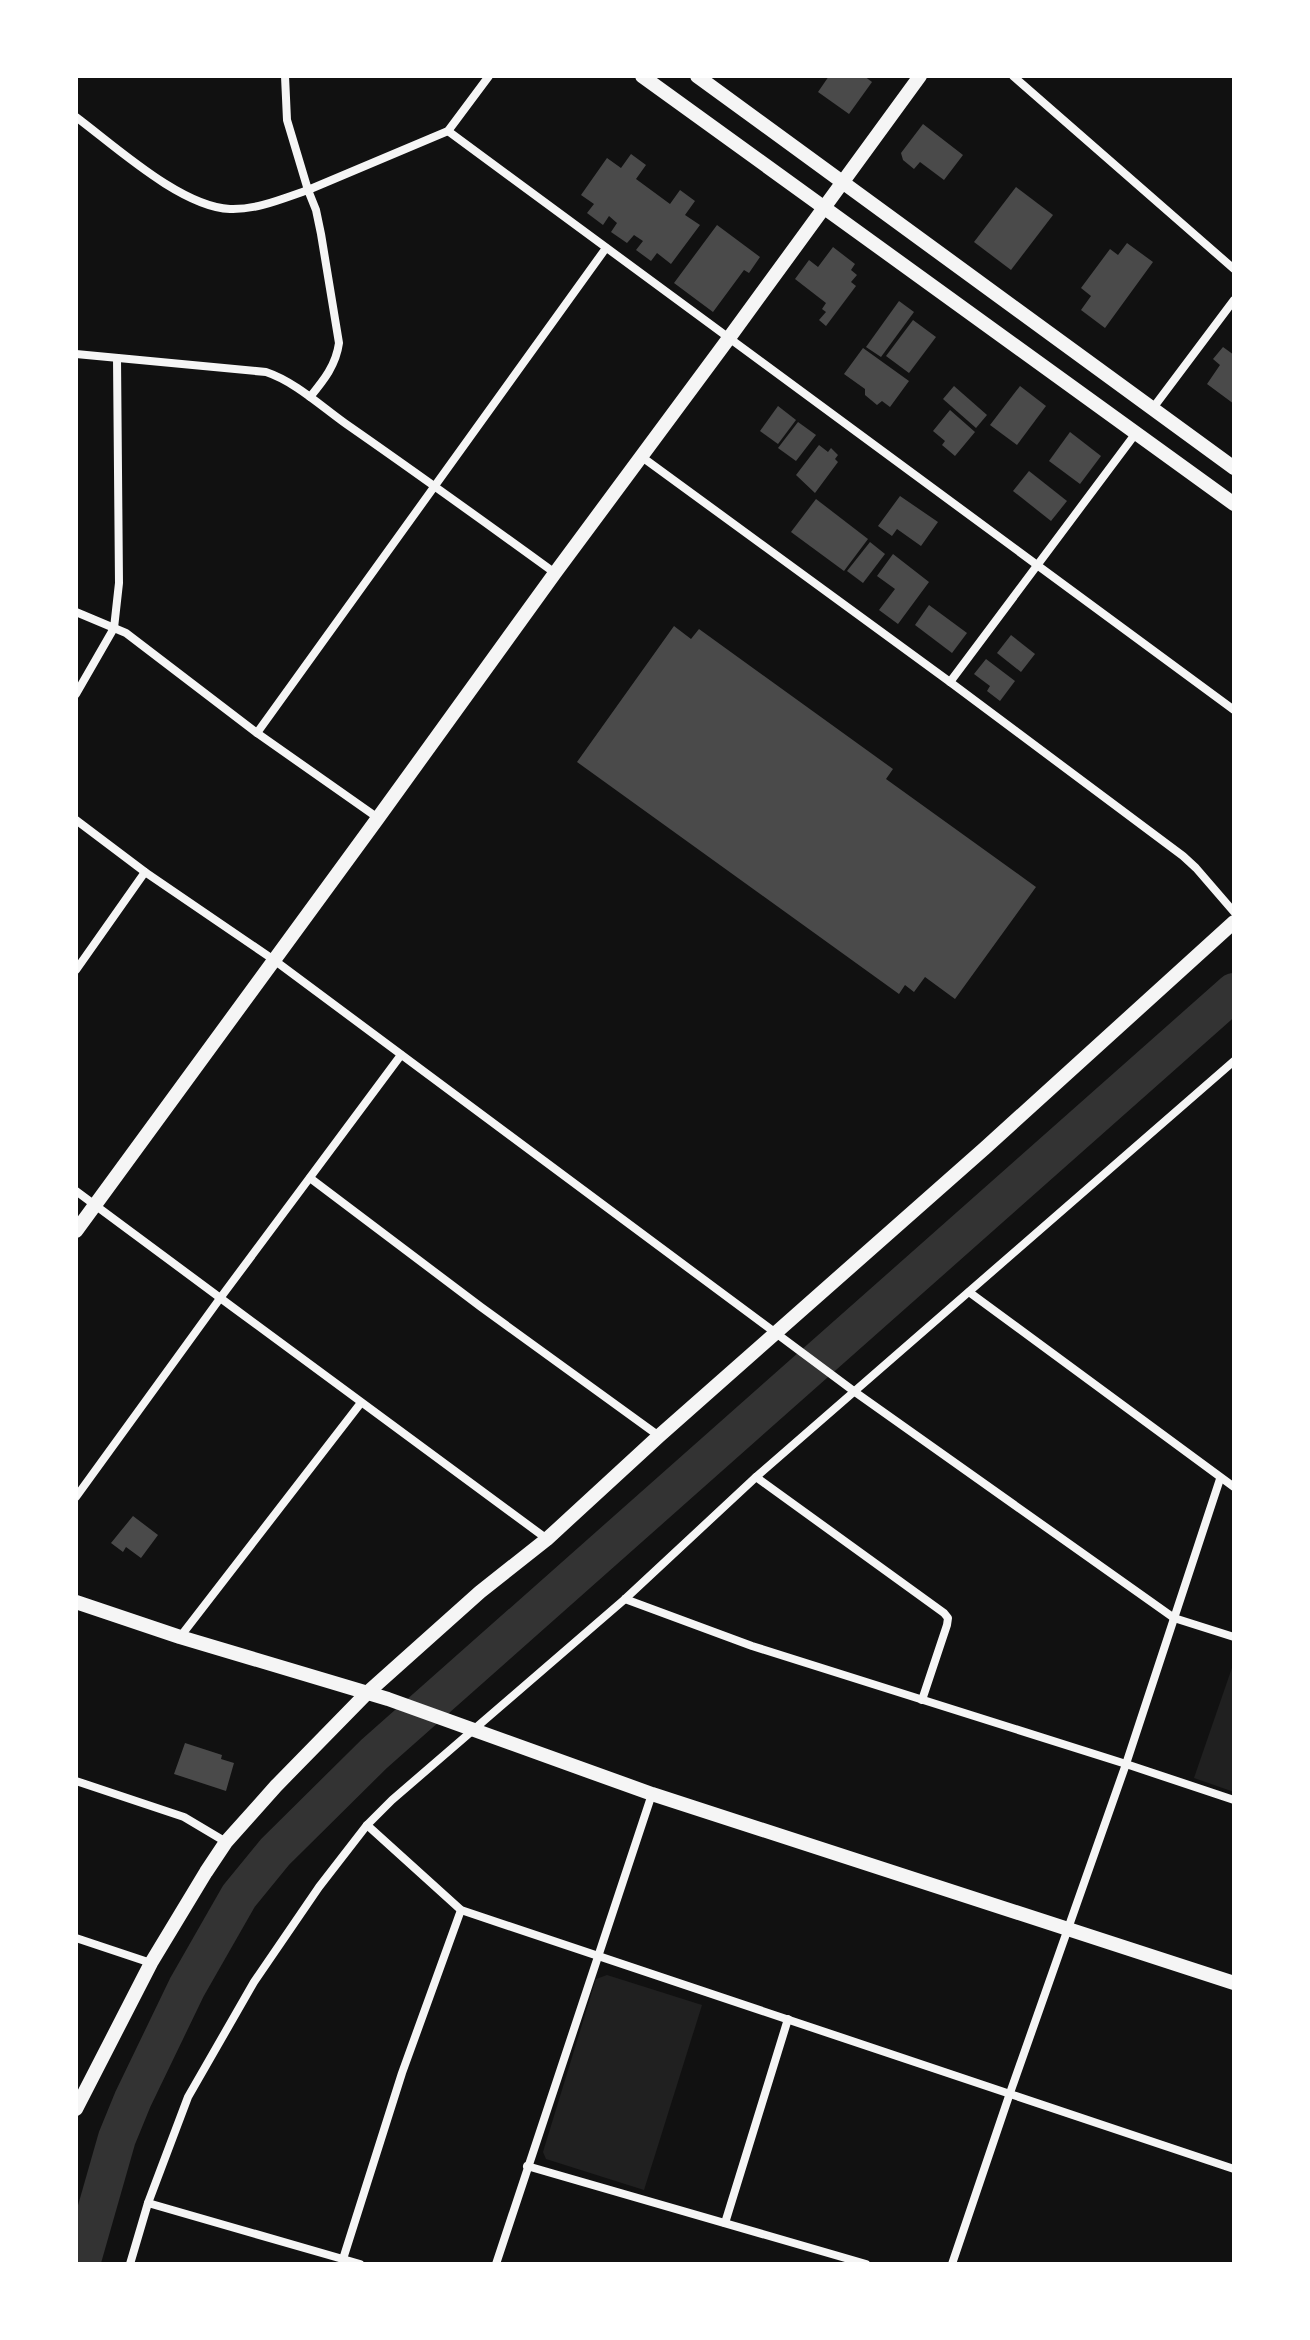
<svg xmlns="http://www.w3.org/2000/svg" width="1310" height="2340" font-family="'Nunito Sans',sans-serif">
  <rect width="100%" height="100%" fill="#111"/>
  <g fill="#202020">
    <polygon points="1234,1662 1234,1792 1194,1778"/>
    <polygon points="607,1975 702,2005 644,2190 546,2159 543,2152 596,1979"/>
  </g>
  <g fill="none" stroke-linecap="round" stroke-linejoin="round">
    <polyline stroke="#333" stroke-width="38" points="81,2264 117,2138 133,2099 187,1987 239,1896 275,1852 374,1754 1234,992"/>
  </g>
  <g fill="#4a4a4a">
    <polygon points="829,76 864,76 872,82 849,114 818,92"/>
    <polygon points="923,124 963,155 944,180 920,162 914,169 903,160 901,153"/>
    <polygon points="631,154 646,165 636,179 670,204 680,190 695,201 685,215 700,225 671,264 657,253 651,261 636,250 643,241 634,235 627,243 611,232 617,223 609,216 603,225 587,213 594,204 581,195 607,158 621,168"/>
    <polygon points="1016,187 1053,215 1011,270 974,242"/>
    <polygon points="717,225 760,257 749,273 744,270 713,312 674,283"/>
    <polygon points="1127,243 1153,262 1105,328 1081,310 1091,296 1081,288 1110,249 1118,255"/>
    <polygon points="833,247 855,264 851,270 857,275 851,282 856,286 826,326 819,320 826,312 822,309 826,303 795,279 809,260 818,267"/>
    <polygon points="899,301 914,312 881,357 866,347"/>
    <polygon points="913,320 936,337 909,373 886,356"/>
    <polygon points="1223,347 1234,355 1234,404 1207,384 1220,365 1213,359"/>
    <polygon points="863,348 909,381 890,407 882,401 877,405 865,395 865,389 844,374"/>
    <polygon points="954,386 987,415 976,428 943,399"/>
    <polygon points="1020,386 1046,406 1017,445 990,425"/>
    <polygon points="778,406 796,420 778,444 760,431"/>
    <polygon points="950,410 975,432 955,456 942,445 945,441 933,431"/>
    <polygon points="798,422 816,435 796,461 778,448"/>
    <polygon points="1070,432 1101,456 1080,484 1049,461"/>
    <polygon points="819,445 828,452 831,448 838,455 835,459 838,462 815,493 796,475"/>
    <polygon points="1029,471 1067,501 1051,521 1013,491"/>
    <polygon points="900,496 938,522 921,546 897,529 892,536 878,526"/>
    <polygon points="816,499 868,539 844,571 791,532"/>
    <polygon points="870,542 885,554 863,583 847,571"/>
    <polygon points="893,554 929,582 898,624 879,610 895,589 877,576"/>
    <polygon points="929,605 967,633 952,653 915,625"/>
    <polygon points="674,626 691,639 699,629 893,769 886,779 1036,887 955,999 925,977 914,992 905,985 899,994 577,762"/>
    <polygon points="1011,635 1035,654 1021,672 997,653"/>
    <polygon points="986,659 1015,681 1000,701 987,691 990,686 974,674"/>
    <polygon points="133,1516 158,1535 141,1558 126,1547 123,1552 111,1543"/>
    <polygon points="185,1743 222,1755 221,1759 234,1763 226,1791 174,1774"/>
  </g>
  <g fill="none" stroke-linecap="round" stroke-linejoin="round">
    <g stroke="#f5f5f5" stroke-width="8">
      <polyline points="285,76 287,120 308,190 448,131 489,76"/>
      <polyline points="1013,76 1234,269"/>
      <path d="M76,117c39,29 105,90 154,92 27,1 54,-11 78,-19l8,20 5,24 18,109c-3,22 -15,37 -29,54"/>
      <polyline points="448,131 1234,710"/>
      <path d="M76,354l190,18c30,10 57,36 83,54 69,48 137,97 206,147"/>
      <polyline points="1153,408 1234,300"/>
      <polyline points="642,457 950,682 1183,856 1196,868 1234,912"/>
      <polyline points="76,612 126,633 257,733 378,818"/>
      <polyline points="950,682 1136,433"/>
      <polyline points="76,694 114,628 119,583 117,358"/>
      <polyline points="257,733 606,248"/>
      <polyline points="76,820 145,872 274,960 855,1392 1174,1618 1234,1637"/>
      <polyline points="76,970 145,872"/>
      <polyline points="310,1178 481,1307 659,1436"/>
      <path d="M76,1191c157,116 313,233 471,348"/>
      <polyline points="969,1292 1234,1487"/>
      <polyline points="756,1477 944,1613 948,1618 947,1625 922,1700"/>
      <polyline points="76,1497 221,1297 401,1055"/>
      <polyline points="625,1599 752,1646 1126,1764 1234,1800"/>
      <polyline points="180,1637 360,1404"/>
      <polyline points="76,1781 184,1817 226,1842"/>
      <polyline points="367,1825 461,1910 1234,2169"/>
      <polyline points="76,1938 151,1963"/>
      <polyline points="527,2166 866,2264"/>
      <polyline points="148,2203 360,2264"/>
      <polyline points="725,2223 788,2019"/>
      <polyline points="343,2259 402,2073 461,1910"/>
      <polyline points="130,2264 148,2203 188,2097 254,1982 319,1887 367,1825 392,1800 625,1599 756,1477 1234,1061"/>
      <polyline points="496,2264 652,1794"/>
      <polyline points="952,2264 1010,2093 1126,1764 1220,1479"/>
    </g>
    <g stroke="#f5f5f5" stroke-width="14">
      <polyline points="642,76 1234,504"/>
      <polyline points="697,76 1234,468"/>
      <polyline points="76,1231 378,818 555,573 729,338 920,76"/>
      <polyline points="76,1602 180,1637 388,1699 652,1794 1234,1983"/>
      <polyline points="76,2109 151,1963 206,1872 226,1842 276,1786 367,1693 480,1592 547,1539 659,1436 985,1148 1234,922"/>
    </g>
  </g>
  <rect width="1310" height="2340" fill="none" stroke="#ffffff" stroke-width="156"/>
</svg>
